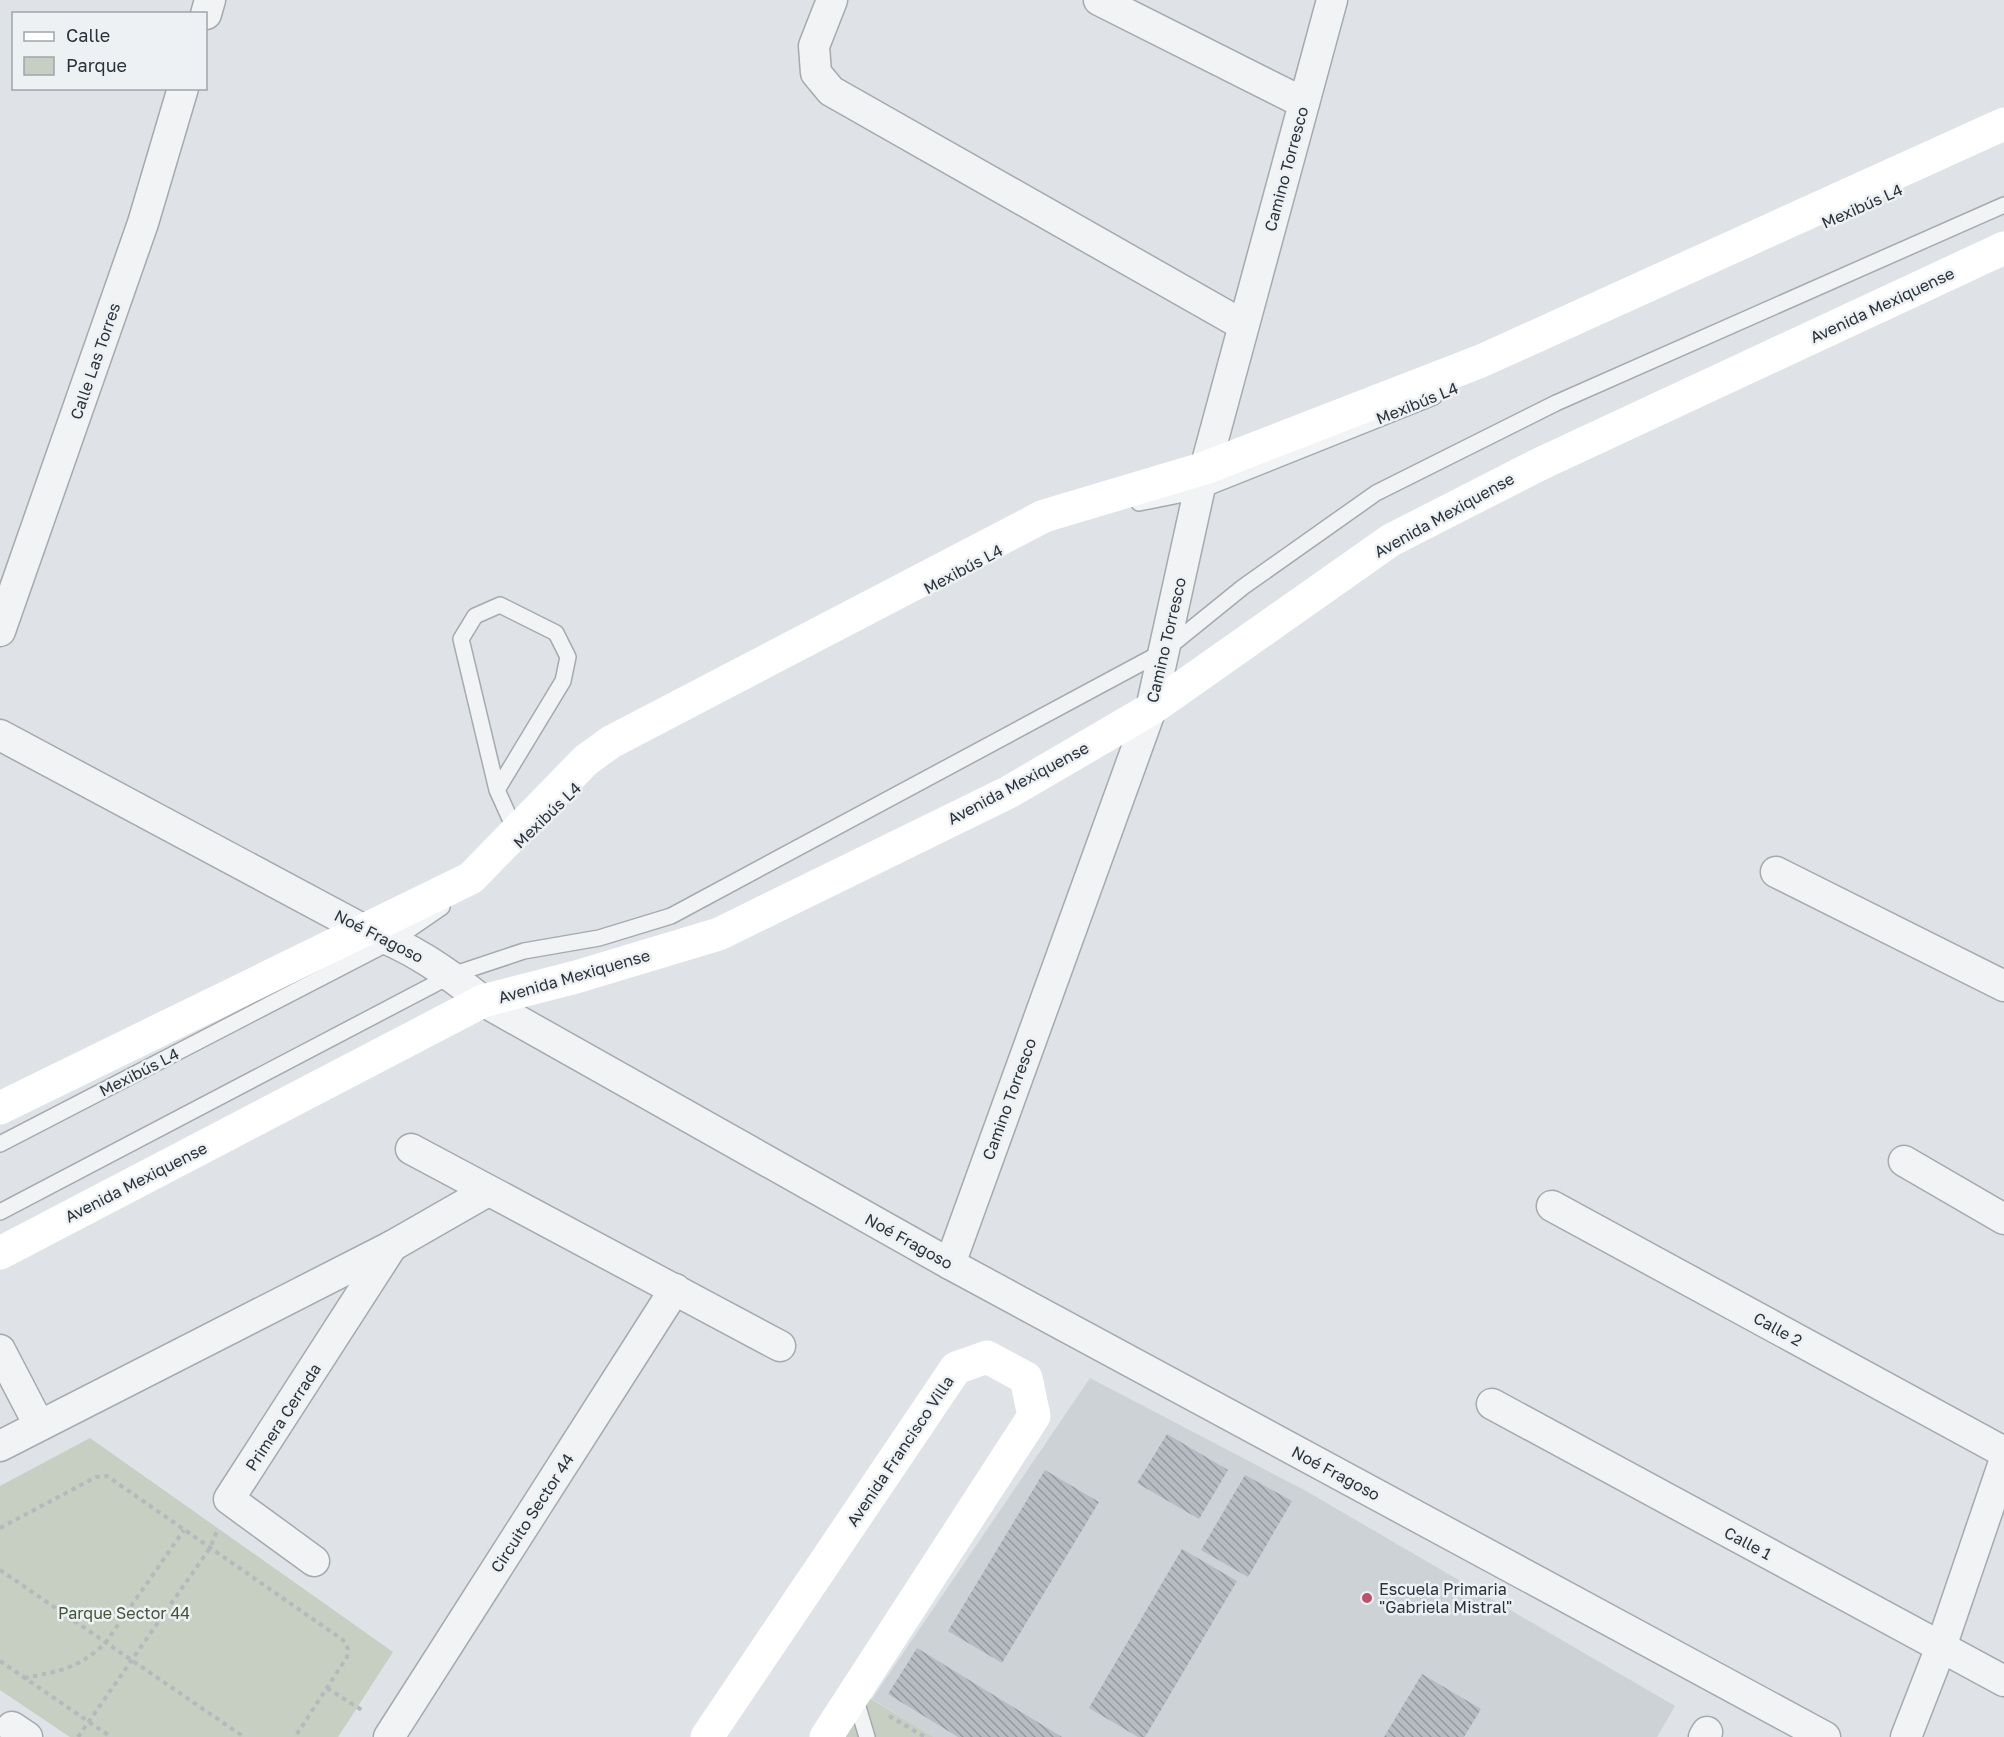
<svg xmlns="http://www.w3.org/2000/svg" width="2004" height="1737" font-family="'Golos Text',sans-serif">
  <defs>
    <pattern id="building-back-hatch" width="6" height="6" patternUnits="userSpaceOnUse" patternTransform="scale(1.5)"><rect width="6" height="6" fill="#b7bcc2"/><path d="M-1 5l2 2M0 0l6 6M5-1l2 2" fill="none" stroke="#95999f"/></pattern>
  </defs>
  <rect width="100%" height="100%" fill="#dfe2e6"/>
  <polygon fill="#cdd2d7" points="1090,1378 1306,1491 1675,1706 1657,1737 934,1737 872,1699"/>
  <g fill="#c6cfc1">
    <polygon points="90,1438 393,1652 338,1737 70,1737 0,1690 0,1486"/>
    <polygon points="861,1693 934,1737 835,1737"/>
  </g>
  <g fill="url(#building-back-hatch)">
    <polygon points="1167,1434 1228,1470 1199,1519 1137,1483"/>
    <polygon points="1045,1470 1099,1502 1002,1663 948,1631"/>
    <polygon points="1245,1475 1292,1501 1248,1577 1201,1550"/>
    <polygon points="1182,1549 1237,1581 1145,1737 1138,1737 1089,1708"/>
    <polygon points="917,1648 1062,1737 958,1737 888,1694"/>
    <polygon points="1422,1674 1481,1709 1464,1737 1384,1737"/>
  </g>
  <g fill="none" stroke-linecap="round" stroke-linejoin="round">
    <defs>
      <g id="lane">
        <polyline points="1139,503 1199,491 1434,397"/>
        <polyline points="497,790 563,681 568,657 556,633 500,605 475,616 461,639 497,790 516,832"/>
        <polyline points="0,1144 394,940 442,907"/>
        <polyline points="0,1212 452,975 524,951 599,938 671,916 1164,651 1243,587 1376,493 1556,403 2004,205"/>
        <polyline points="855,1697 867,1737"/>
      </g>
      <g id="street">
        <polyline points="832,0 814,46 816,73 831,91 1243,325"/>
        <polyline points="1099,0 1304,103"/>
        <polyline points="206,14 210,0"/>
        <polyline points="0,631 143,223 183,88"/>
        <path d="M0,735l366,196c44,15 81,41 117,70l467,263 875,473"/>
        <polyline points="1776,872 2004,986"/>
        <polyline points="411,1149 780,1346"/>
        <polyline points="1904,1161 2004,1219"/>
        <polyline points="1552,1206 2004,1452"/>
        <polyline points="950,1264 1151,709 1199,491 1332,0"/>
        <polyline points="0,1350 39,1425"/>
        <polyline points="1492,1404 2004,1681"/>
        <polyline points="0,1446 392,1246 488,1191"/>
        <polyline points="314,1561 229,1499 392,1246"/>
        <polyline points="12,1727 27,1737"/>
        <polyline points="389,1737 675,1289"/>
        <polyline points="1704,1737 1707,1732"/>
        <polyline points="1906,1737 1941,1647 2004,1462"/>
      </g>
    </defs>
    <use href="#lane" stroke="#a5aaaf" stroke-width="18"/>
    <use href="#street" stroke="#a5aaaf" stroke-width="33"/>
    <g stroke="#b5b9bd" stroke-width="4" stroke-dasharray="4.5 4.5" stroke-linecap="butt">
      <polyline points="0,1528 96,1477 107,1476 343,1640 348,1649 347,1657 295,1737"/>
      <polyline points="0,1570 244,1737"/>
      <polyline points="0,1661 111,1737"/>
      <path d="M24,1678c36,-7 56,-10 82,-36l78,-112"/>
      <polyline points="327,1688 365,1712"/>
      <polyline points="889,1716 925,1737"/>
      <polyline points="78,1737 210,1548 217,1531"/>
    </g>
    <use href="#lane" stroke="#f1f3f5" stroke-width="15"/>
    <use href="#street" stroke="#f1f3f5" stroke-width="30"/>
    <g stroke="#fff" stroke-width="33">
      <polyline points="0,1108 471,878 586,760 611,742 1044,516 1205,468 1481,361 2004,124"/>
      <polyline points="0,1253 483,1001 576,977 719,934 1009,792 1151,709 1391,540 1540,464 2004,248"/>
      <polyline points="707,1737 956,1368 987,1357 1026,1378 1034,1416 826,1737"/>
    </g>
  </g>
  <circle fill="#bd526b" stroke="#eef1f4" stroke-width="2" cx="1367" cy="1598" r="6"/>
  <g text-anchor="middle" stroke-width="5" stroke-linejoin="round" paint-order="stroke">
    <g font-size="16" fill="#2a323b" stroke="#eef1f4">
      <text transform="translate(1286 169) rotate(-75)" y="6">Camino Torresco</text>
      <text transform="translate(1862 206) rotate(-24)" y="6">Mexibús L4</text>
      <text transform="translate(1882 305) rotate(-25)" y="6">Avenida Mexiquense</text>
      <text transform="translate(95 361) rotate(-71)" y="6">Calle Las Torres</text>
      <text transform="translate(1417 403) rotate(-22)" y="6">Mexibús L4</text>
      <text transform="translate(1444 515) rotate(-29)" y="6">Avenida Mexiquense</text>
      <text transform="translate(963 569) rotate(-28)" y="6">Mexibús L4</text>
      <text transform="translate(1166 640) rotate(-77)" y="6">Camino Torresco</text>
      <text transform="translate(1018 783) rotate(-28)" y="6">Avenida Mexiquense</text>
      <text transform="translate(547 815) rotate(-44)" y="6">Mexibús L4</text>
      <text transform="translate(379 936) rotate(27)" y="6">Noé Fragoso</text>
      <text transform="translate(574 976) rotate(-16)" y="6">Avenida Mexiquense</text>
      <text transform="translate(139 1072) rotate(-27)" y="6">Mexibús L4</text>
      <text transform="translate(1009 1099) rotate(-70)" y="6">Camino Torresco</text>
      <text transform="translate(136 1182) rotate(-27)" y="6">Avenida Mexiquense</text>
      <text transform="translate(909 1241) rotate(29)" y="6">Noé Fragoso</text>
      <text transform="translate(1778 1329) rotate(29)" y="6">Calle 2</text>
      <text transform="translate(283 1417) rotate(-57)" y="6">Primera Cerrada</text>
      <text transform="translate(900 1451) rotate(-56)" y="6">Avenida Francisco Villa</text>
      <text transform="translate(1336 1473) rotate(28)" y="6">Noé Fragoso</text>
      <text transform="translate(532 1513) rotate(-57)" y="6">Circuito Sector 44</text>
      <text transform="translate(1748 1543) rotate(28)" y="6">Calle 1</text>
    </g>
    <g font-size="16" fill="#2a323b" stroke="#eef1f4" text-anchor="start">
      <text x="1379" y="1595">Escuela Primaria<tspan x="1379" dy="18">"Gabriela Mistral"</tspan></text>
    </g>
    <g font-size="16" fill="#415539" stroke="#eef1f4">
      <text x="124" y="1619">Parque Sector 44</text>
    </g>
  </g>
  <rect x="12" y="12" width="195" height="78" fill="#eef1f4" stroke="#a0a5aa" stroke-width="1.5"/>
  <rect x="24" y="32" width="30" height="9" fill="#ffffff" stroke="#a0a5aa" stroke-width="1.5"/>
  <text x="66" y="42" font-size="18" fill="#2a323b">Calle</text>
  <rect x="24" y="57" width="30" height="18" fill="#c6cfc1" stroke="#a0a5aa" stroke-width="1.5"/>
  <text x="66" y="72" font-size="18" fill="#2a323b">Parque</text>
</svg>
